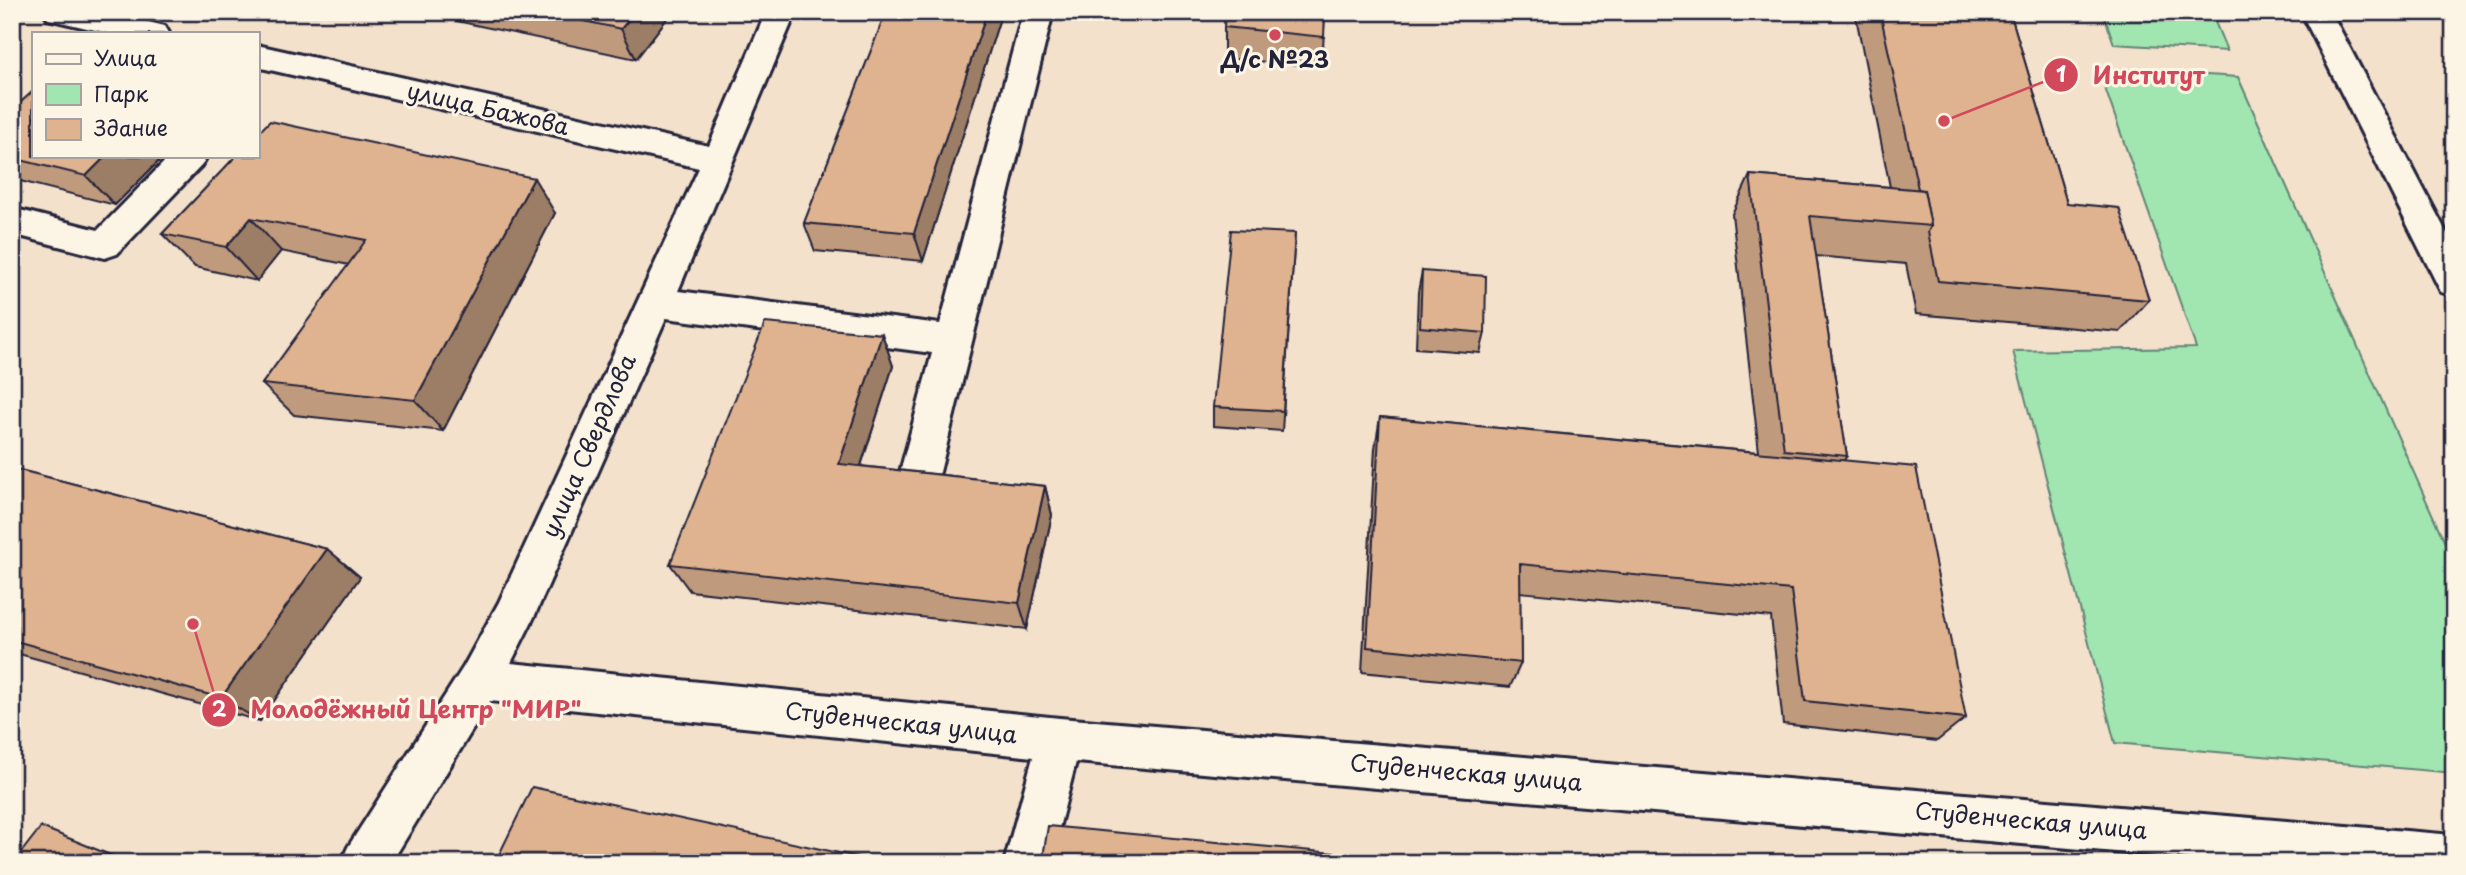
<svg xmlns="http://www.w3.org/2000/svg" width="2466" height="875" font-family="'Playpen Sans',sans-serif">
  <rect width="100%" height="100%" fill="#f3e1cc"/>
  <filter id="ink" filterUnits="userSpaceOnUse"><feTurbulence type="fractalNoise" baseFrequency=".0143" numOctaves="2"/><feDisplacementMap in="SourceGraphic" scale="14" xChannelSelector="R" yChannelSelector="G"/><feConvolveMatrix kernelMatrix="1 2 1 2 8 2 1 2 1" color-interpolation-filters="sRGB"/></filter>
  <g filter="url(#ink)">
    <g fill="#a1e5b1" stroke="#628476" stroke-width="2">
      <polygon points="2103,12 2211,12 2227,51 2114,44"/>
      <polygon points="2098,68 2238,77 2454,563 2454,773 2115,743 2013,351 2196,348"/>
    </g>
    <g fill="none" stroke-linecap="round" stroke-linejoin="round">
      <defs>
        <g id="minor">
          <polygon points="44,12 107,12 165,26 169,33 108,33 48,19"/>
          <polygon points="766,12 796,12 678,291 940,324 1023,12 1053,12 940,472 934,484 920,489 906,484 900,472 932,353 666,318 535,615 511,663 1060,718 2454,835 2454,863 2242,863 1076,762 1050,863 1004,863 1033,757 490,701 391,863 341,863 348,847 464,666 499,602 699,168 257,67 257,45 709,146"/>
          <polygon points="2301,12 2331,12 2454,247 2454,296 2441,292"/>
          <polygon points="170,156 207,156 202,165 117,254 105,258 12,234 12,208 98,230"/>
        </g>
      </defs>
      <use href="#minor" stroke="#22223b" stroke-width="6"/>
      <use href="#minor" fill="#fcf5e5" fill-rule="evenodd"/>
    </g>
    <g fill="#c09a7c" stroke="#22223b" stroke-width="2">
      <polygon points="414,12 672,12 636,59"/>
      <polygon points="886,12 998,12 999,21 923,261 815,251 804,223"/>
      <polygon points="1325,12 1322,67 1224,58 1224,27"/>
      <polygon points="1855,12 2010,12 2067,203 2149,300 2120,332 1916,314 1906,264 1816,256 1847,456 1844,460 1966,718 1937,741 1783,724 1771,617 1520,592 1521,663 1510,687 1362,672 1375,448 1380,417 1759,452 1732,214 1750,175 1890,187"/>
      <polygon points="12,110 164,156 115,205 12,179"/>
      <polygon points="236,156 555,213 443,431 294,415 262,384 349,265 281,251 257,281 195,267 162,234"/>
      <polygon points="1295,233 1282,431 1213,426 1213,407"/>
      <polygon points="1422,271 1485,333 1480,353 1416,348 1418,292"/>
      <polygon points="882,334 893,366 861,466 1045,486 1052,515 1027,629 690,591 670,564"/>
      <polygon points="12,468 327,549 360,577 260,721 12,652"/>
    </g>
    <g fill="#9c7d65" stroke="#22223b" stroke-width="2">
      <polygon points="635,12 672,12 636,59 621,29"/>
      <polygon points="987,12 998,12 999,21 923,261 914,233"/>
      <polygon points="106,156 164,156 115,205 86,176"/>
      <polygon points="534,178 555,213 443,431 415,400"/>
      <polygon points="251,218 281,251 257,281 226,247"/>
      <polygon points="882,334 893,366 852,493 839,464"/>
      <polygon points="1045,486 1052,515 1027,629 1019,603"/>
      <polygon points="327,549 360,577 260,721 221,698"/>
    </g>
    <g fill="#dfb390" stroke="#22223b" stroke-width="2">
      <polygon points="541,12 635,12 621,29"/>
      <polygon points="886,12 987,12 914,233 804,223"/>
      <polygon points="1225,12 1325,12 1324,37 1224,27"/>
      <polygon points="1880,12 2010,12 2067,203 2119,208 2149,300 1938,281 1928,232 1931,226 1924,190 1918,189"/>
      <polygon points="33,91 33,156 106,156 86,176 12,158 12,110"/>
      <polygon points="270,121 534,178 415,400 262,384 366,240 251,218 226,247 162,234 236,156 257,156 257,134"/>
      <polygon points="1750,175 1924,190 1931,226 1810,216 1847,456 1784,450"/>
      <polygon points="1231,230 1295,233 1283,411 1213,407"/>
      <polygon points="1422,271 1486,276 1485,333 1420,327"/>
      <polygon points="765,323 882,334 839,464 1045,486 1019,603 670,564"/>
      <polygon points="1380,417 1916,467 1966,718 1805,701 1791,590 1520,564 1521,663 1367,647"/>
      <polygon points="12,468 327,549 221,698 12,640"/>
      <polygon points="532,787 886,863 495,863"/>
      <polygon points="1048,826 1440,863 1042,863"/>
      <polygon points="41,827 130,863 13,863"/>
    </g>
  </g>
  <circle fill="#d1495b" stroke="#fcf5e5" stroke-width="2.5" cx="1275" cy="35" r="7"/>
  <g text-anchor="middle" stroke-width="6" stroke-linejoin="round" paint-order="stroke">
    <g font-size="23" font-weight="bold" fill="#22223b" stroke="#fcf5e5">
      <text x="1275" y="68">Д/с №23</text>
    </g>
    <g font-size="23" fill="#22223b" stroke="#fcf5e5">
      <text transform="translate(488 109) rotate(13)" y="8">улица Бажова</text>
      <text transform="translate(589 446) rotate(-66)" y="8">улица Свердлова</text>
      <text transform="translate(901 723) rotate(6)" y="8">Студенческая улица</text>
      <text transform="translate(1466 773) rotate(5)" y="8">Студенческая улица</text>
      <text transform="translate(2031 821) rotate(5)" y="8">Студенческая улица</text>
    </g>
  </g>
  <path fill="none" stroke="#d1495b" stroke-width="2.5" d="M1944 121L2061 75M193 624L219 710"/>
  <g fill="#d1495b" stroke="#fcf5e5" stroke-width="2.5">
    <circle cx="1944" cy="121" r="7"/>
    <circle cx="193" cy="624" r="7"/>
    <circle cx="2061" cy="75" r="18"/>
    <circle cx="219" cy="710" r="18"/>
  </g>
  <g font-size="21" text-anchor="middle" font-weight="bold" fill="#fff">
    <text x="2061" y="82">1</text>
    <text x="219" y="717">2</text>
  </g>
  <g font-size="24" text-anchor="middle" font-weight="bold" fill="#d1495b" stroke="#fcf5e5" stroke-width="6" stroke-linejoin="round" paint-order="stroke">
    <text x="2149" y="84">Институт</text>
    <text x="416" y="718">Молодёжный Центр "МИР"</text>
  </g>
  <rect width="2466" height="875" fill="none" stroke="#fcf5e5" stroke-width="42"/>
  <rect x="21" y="21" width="2424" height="833" fill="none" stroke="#22223b" stroke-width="2.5" filter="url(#ink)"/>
  <rect x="32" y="32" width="228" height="126" fill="#fcf5e5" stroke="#a5a1a1" stroke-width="2"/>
  <rect x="46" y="54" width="35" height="10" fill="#fcf5e5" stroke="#a5a1a1" stroke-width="2"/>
  <text x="94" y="66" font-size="21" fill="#22223b">Улица</text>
  <rect x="46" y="84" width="35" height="21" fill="#a1e5b1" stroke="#a5a1a1" stroke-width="2"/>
  <text x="94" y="102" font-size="21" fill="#22223b">Парк</text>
  <rect x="46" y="119" width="35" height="21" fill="#dfb390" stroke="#a5a1a1" stroke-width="2"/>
  <text x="94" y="136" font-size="21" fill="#22223b">Здание</text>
</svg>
